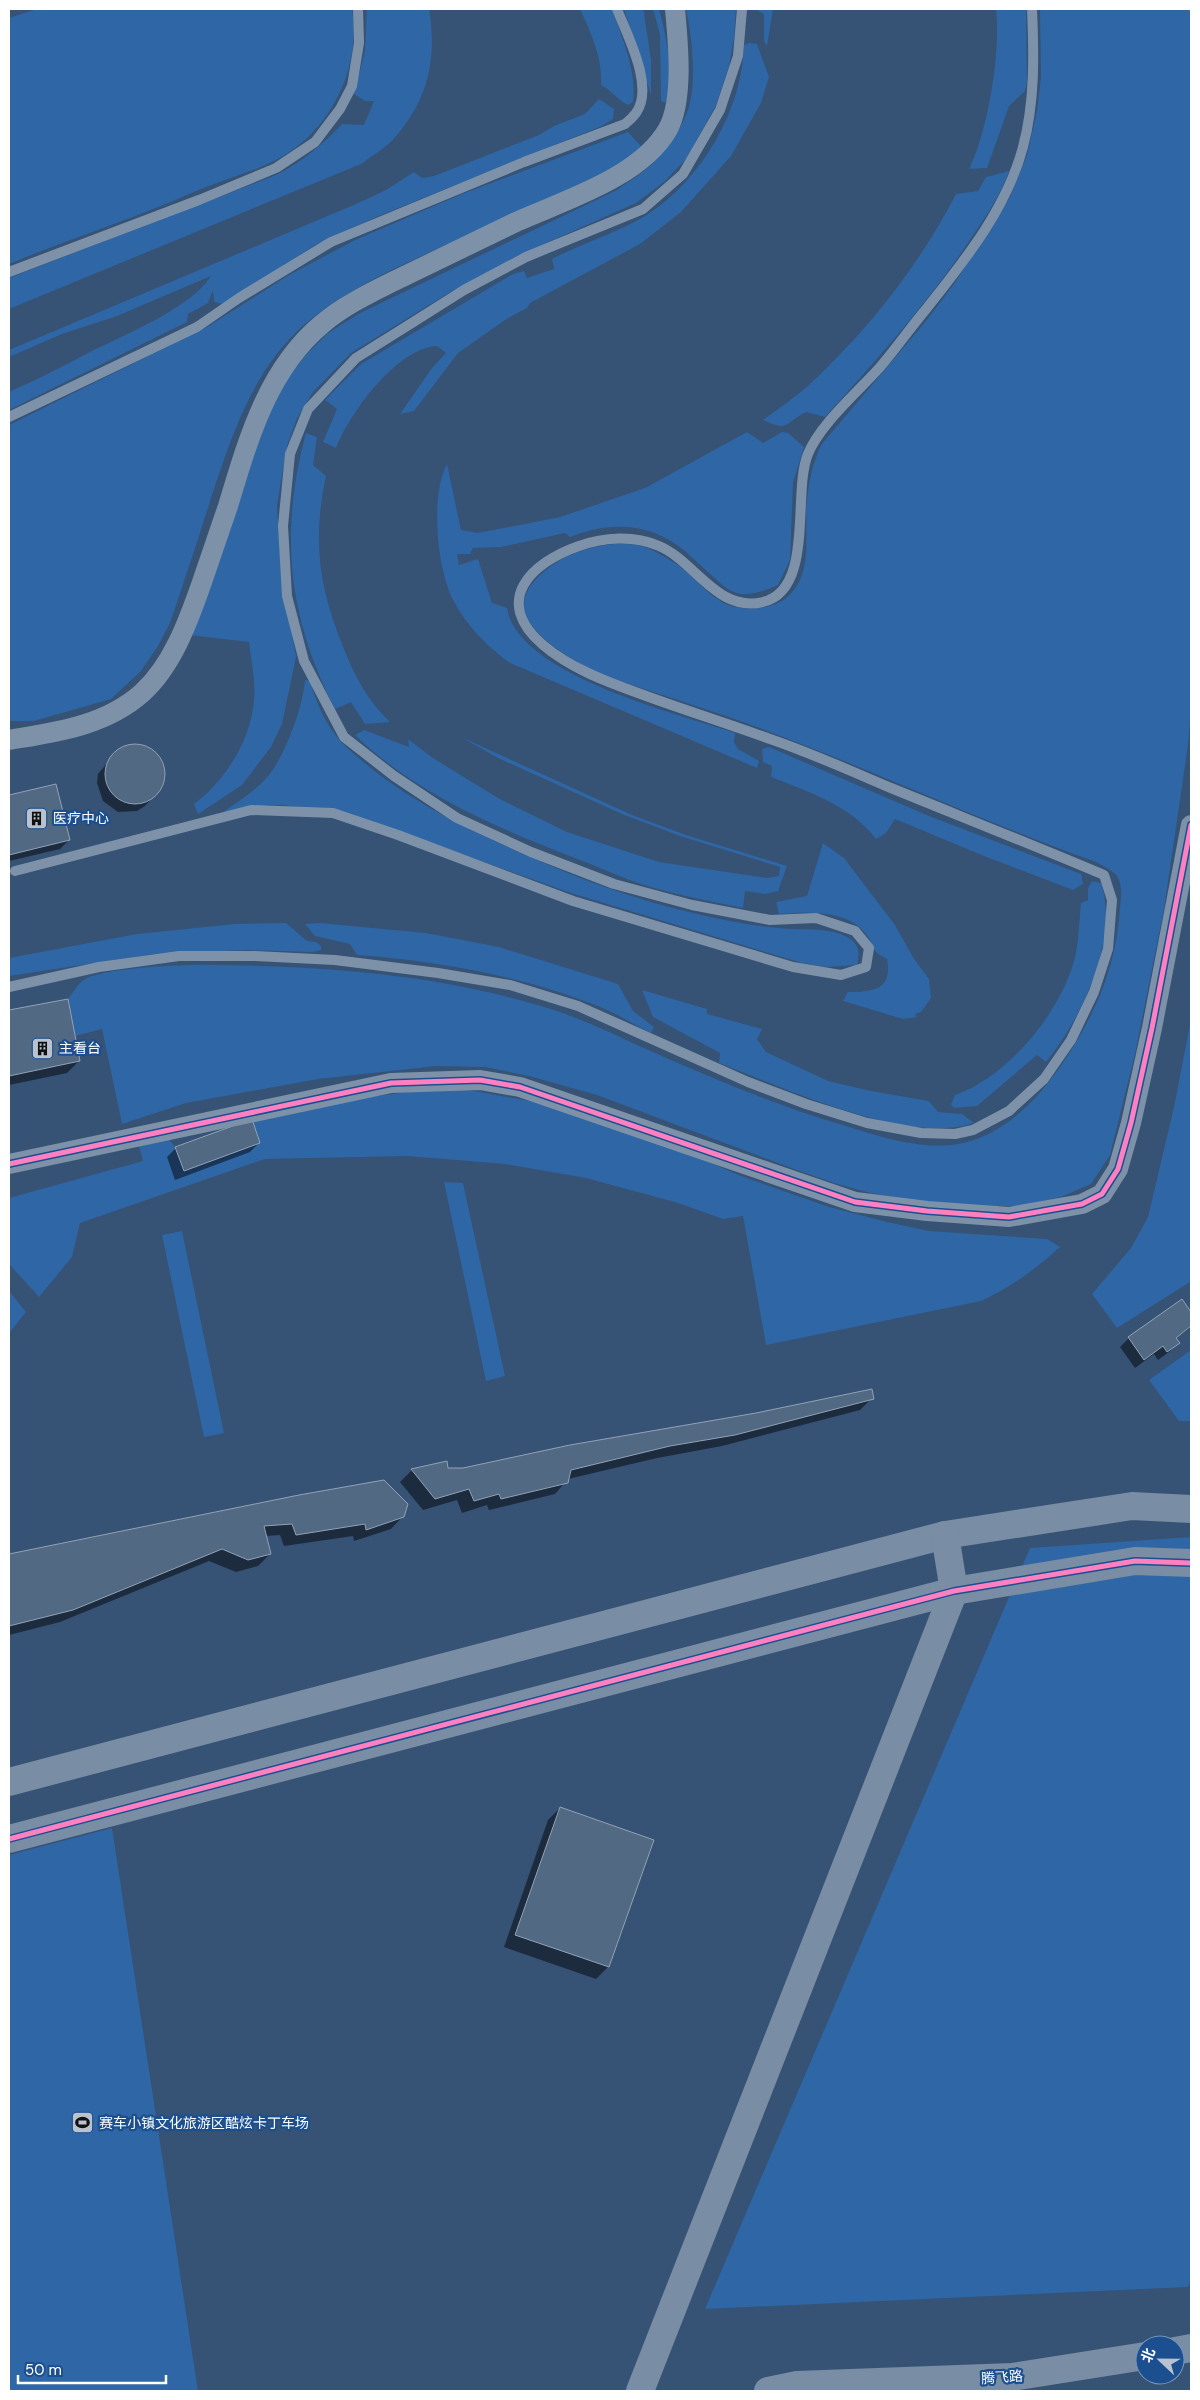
<svg xmlns="http://www.w3.org/2000/svg" width="1200" height="2400" font-family="'DM Sans','Noto Sans SC',sans-serif">
  <rect width="100%" height="100%" fill="#365274"/>
  <g fill="#2f66a5">
    <path d="M37,9h315c10,60 -23,125 -78,152 -27,13 -57,21 -85,33 -59,26 -120,45 -180,70v-246z"/>
    <path d="M367,9h62c8,48 0,88 -32,126 -9,12 -24,20 -36,29l-352,145v-31l267,-103c26,-13 46,-30 66,-51l22,1 10,-24h-9l-11,-7 11,-43z"/>
    <path d="M580,9h32c10,29 25,61 21,93l-5,3c-11,-5 -15,-14 -27,-20 2,-26 -10,-52 -21,-76z"/>
    <polygon points="624,9 643,9 644,13 651,60 651,95"/>
    <path d="M653,9h6c6,22 18,74 6,94l-4,-2 -1,-66z"/>
    <path d="M686,9h50l-2,29 -5,28 -13,39 -29,53 -23,24 -28,21 -121,54 -36,22 -27,12 -101,62 -38,39 -16,26 -10,28 -10,59 4,67 15,85 -14,67 -11,23 -29,38 -44,29 -4,-10c31,-23 57,-64 60,-104 2,-19 -3,-39 -5,-58l-60,-7 57,-166 35,-83 24,-30 23,-23 32,-20 257,-123c11,-8 24,-16 34,-25 14,-15 27,-31 35,-50 12,-26 6,-79 0,-106z"/>
    <polygon points="755,9 773,9 767,46 764,41 764,14"/>
    <path d="M996,9h30l1,73 -2,9 -16,15 -22,62 -18,1c19,-38 32,-118 27,-160z"/>
    <path d="M1040,9h151v698l-3,38 -24,164 -29,145 -25,101 -19,29 -30,13 -41,9h-39l-60,-3 -50,-10 -34,-9 -43,-15 -197,-74 -68,-19 -44,-9 -49,-1 -118,13 -132,24 -64,21 -20,-95 -27,7 -7,-37c5,-6 10,-16 17,-20 19,-11 103,-15 128,-14 111,1 221,9 328,41 39,11 76,30 114,47 59,26 119,51 181,70 40,12 85,29 127,20 49,-11 85,-55 110,-96 27,-43 44,-88 47,-139 1,-11 3,-22 -3,-32 -5,-6 -14,-10 -21,-14 -116,-41 -227,-94 -342,-136 -38,-14 -77,-26 -116,-39 -17,-6 -36,-12 -52,-20 -19,-10 -61,-36 -62,-60 -1,-17 13,-30 26,-40 24,-18 66,-29 95,-20 11,4 24,12 34,19 15,11 27,27 43,36 16,10 48,8 63,-3 31,-24 18,-68 22,-100 2,-19 6,-36 14,-54l105,-124 28,-37 56,-87 17,-42 10,-44 4,-34z"/>
    <path d="M749,43l8,1 12,33 -8,26 -30,53 -50,56 -41,32 -110,59 -3,5 -19,10 -50,35 -44,58 -14,3 32,-46 14,-15 -9,-7c-40,2 -87,67 -101,102l-13,-6 14,-33 -12,-9 36,-36 152,-90 11,-3 3,7 27,-9 -2,-10c30,-16 63,-25 93,-43 56,-35 97,-105 99,-171z"/>
    <path d="M599,99l15,10 -1,10 -11,7 -221,89 -64,29 -94,60 -9,-2 -1,-12 -5,13 -20,11 -1,8 -178,88v-18c27,-12 53,-25 79,-39 35,-18 102,-44 123,-77l-94,40 -55,18 -53,23v-7l347,-146 30,-14 28,-18 8,6 12,-2 105,-41 15,-9 31,-12z"/>
    <path d="M628,132l13,14c-19,26 -103,58 -135,73 -66,30 -145,58 -201,105 -52,45 -73,111 -94,174 -13,42 -27,84 -41,125l-12,23 -17,25 -30,28 -77,22h-25v-296l198,-98 82,-52 66,-35 107,-46z"/>
    <path d="M1009,171c-8,23 -23,45 -37,66 -43,65 -95,122 -147,180l-19,-5c-23,12 -16,20 -43,8 15,-11 31,-22 45,-34 59,-55 111,-120 148,-192l22,-3 8,-14z"/>
    <path d="M747,432l16,11 19,-11 6,1 16,14 -11,36 -3,77 -12,25c-11,5 -24,10 -37,9 -13,-2 -22,-12 -31,-20 -9,-8 -17,-16 -25,-23 -34,-29 -76,-30 -115,-14l-5,-4 -64,14 -28,1 -3,6h-13l2,11 19,-6 14,44 15,5c10,67 172,106 228,125l-1,9 4,7 21,12 -2,7 -247,-105c-23,-16 -45,-39 -58,-65 -15,-32 -22,-102 -5,-134l14,66 17,3 82,-16 85,-29z"/>
    <path d="M306,433l11,4 -4,28 13,11c-14,65 -7,112 18,173 11,28 24,52 46,73l-25,2 -14,-22 -16,7c-47,-92 -56,-176 -29,-276z"/>
    <path d="M305,680l5,1c5,16 11,33 21,48 8,13 23,25 35,35 42,35 90,59 140,82 62,29 128,54 196,69 25,6 52,11 78,13 23,3 46,-2 67,9 12,6 13,15 10,28l-31,2 -24,-4 -231,-70 -224,-80 -65,-8h-15l-44,7c16,-11 32,-21 45,-36 17,-20 35,-69 37,-96z"/>
    <path d="M364,730l45,17 -1,-8 25,19 65,40 69,34 92,30 109,16 11,-2 1,-9 -100,-31 -58,-22 -124,-56 -37,-21 171,78 54,20 101,31 -9,25 -13,3 -20,-3 -2,17c-28,-6 -57,-11 -85,-19 -27,-7 -52,-19 -78,-29 -80,-31 -163,-65 -225,-125z"/>
    <path d="M769,747l160,69 152,58 2,10 -10,6 -89,-34 -89,-37 -9,14 -10,6c-26,-34 -67,-47 -105,-62l1,-11 -9,-4 -1,-13z"/>
    <path d="M823,843l21,15 51,67 19,34 15,20 2,19 -10,14 -6,2 2,3 -14,2 -60,-18 5,-9c25,0 45,-2 39,-33 -19,-10 -10,-11 -21,-25 -19,-25 -60,-22 -87,-20l-3,-12 31,-6z"/>
    <path d="M1092,881l9,2c19,56 -20,136 -55,179l-9,-7 -60,51 -23,2 -3,-4 4,-9c53,-18 107,-84 120,-138 4,-17 4,-36 6,-54l7,-3v-12z"/>
    <polygon points="286,923 307,941 316,942 321,946 321,950 313,952 247,950 154,954 9,976 9,958 137,934 234,924"/>
    <path d="M320,923l106,10 73,14 119,37 15,27 21,16 -3,6c-17,-8 -33,-19 -51,-26 -77,-31 -161,-46 -243,-52l-7,-11 -35,-8 -10,-12z"/>
    <path d="M642,990l65,19v5l55,15 -5,10 9,13 62,29 43,10 58,10 9,11 24,2 12,9c-66,23 -191,-36 -255,-60l1,-10 -67,-36z"/>
    <polygon points="1191,1019 1191,1283 1190,1282 1117,1328 1092,1294 1131,1248 1148,1217 1174,1107"/>
    <path d="M458,1088l77,14 158,53 48,21 88,31 58,15 42,9 118,8 13,8c-24,22 -49,40 -79,54l-215,44 -23,-129 -20,3 -45,-16 -92,-25 -81,-14 -98,-8 -142,3 -185,64 -8,34 -33,40 -30,-33v-66l134,-37 -4,-15 27,-10 7,8 11,27 76,-28 -8,-24c68,-15 136,-27 206,-31z"/>
    <polygon points="444,1182 463,1183 505,1376 486,1381"/>
    <polygon points="182,1231 224,1433 204,1437 162,1235"/>
    <polygon points="9,1291 26,1312 9,1333"/>
    <polygon points="1191,1350 1191,1421 1179,1421 1149,1380"/>
    <polygon points="1191,1537 1191,2277 1188,2287 705,2309 1030,1548"/>
    <polygon points="112,1828 198,2391 9,2391 9,1855"/>
  </g>
  <g fill="#0007">
    <polygon points="138,745 147,747 161,760 164,779 154,796 145,806 137,811 118,812 103,801 97,783 98,774 119,749"/>
    <polygon points="55,785 69,840 60,849 9,861 9,796"/>
    <polygon points="67,1000 79,1061 67,1073 9,1085 9,1011"/>
    <polygon points="259,1143 250,1152 175,1180 167,1157 176,1148"/>
    <polygon points="1182,1301 1191,1315 1191,1327 1175,1339 1178,1343 1169,1352 1158,1360 1154,1354 1135,1368 1120,1347 1129,1338"/>
    <polygon points="872,1398 860,1410 722,1446 657,1458 568,1479 555,1494 489,1510 487,1505 462,1513 457,1500 423,1510 400,1482 412,1470 446,1462 447,1469 463,1469"/>
    <polygon points="300,1496 403,1516 391,1529 354,1541 353,1536 284,1546 280,1535 265,1536 270,1554 258,1566 236,1572 209,1561 60,1622 9,1635 9,1555"/>
    <polygon points="560,1808 608,1967 596,1979 504,1947 548,1820"/>
  </g>
  <g fill="#526984" stroke="#92a2b6">
    <circle cx="135" cy="774" r="30"/>
    <polygon points="56,784 70,840 9,855 9,795"/>
    <polygon points="68,999 80,1061 9,1076 9,1010"/>
    <polygon points="252,1119 260,1143 184,1171 175,1147"/>
    <polygon points="1182,1299 1191,1312 1191,1326 1176,1338 1180,1343 1167,1352 1163,1346 1144,1360 1128,1337"/>
    <polygon points="872,1389 874,1399 735,1435 670,1446 571,1470 568,1483 501,1499 499,1494 474,1501 469,1489 435,1499 411,1469 447,1461 448,1468 463,1468 570,1445 756,1413"/>
    <polygon points="384,1480 408,1504 404,1517 366,1530 365,1524 296,1535 292,1524 264,1526 271,1554 248,1560 222,1549 73,1610 9,1626 9,1554 299,1495"/>
    <polygon points="560,1807 654,1840 609,1967 515,1935"/>
  </g>
  <g fill="none" stroke-linecap="round" stroke-linejoin="round">
    <g stroke="#7d92a8" stroke-width="10">
      <polyline points="9,272 199,200 276,168 315,142 340,109 352,86 359,43 358,9"/>
      <path d="M9,417l188,-90 42,-29 92,-56 193,-80 101,-38c4,-3 8,-7 11,-11 19,-26 -9,-78 -19,-104"/>
      <polyline points="15,871 251,810 333,813 398,835 573,901 793,967 841,975 866,967 869,948 855,931 816,918 770,920 692,905 614,884 531,852 457,818 394,776 344,737 304,661 287,596 283,526 290,454 308,409 356,358 415,321 464,290 526,257 643,209 683,174 720,110 738,56 742,9"/>
      <path d="M9,987l90,-20 80,-11h76l80,4 103,13 72,12 68,21 170,76 58,22 61,19 54,10 34,1 18,-4 36,-19 35,-32 27,-39 23,-48 14,-43 4,-49 -8,-25c-71,-30 -142,-58 -213,-87 -40,-17 -80,-35 -121,-49 -44,-16 -89,-30 -132,-46 -33,-12 -68,-25 -95,-48 -51,-44 -13,-82 36,-99 25,-9 55,-11 80,0 36,15 58,67 104,56 52,-12 29,-110 45,-148 12,-30 51,-63 73,-88 16,-19 30,-39 46,-58 38,-48 80,-100 96,-161 12,-45 11,-92 9,-138"/>
    </g>
    <g stroke="#7d92a8" stroke-width="20">
      <path d="M9,740c47,-8 96,-14 133,-47 30,-27 46,-71 59,-108 9,-27 18,-53 27,-79 20,-66 39,-136 94,-182 20,-17 44,-29 68,-41 42,-20 84,-41 126,-61 49,-22 125,-45 152,-93 16,-29 10,-88 7,-120"/>
      <polyline points="9,1164 391,1083 480,1080 520,1087 855,1202 927,1211 1009,1217 1082,1204 1102,1194 1118,1169 1131,1123 1152,1028 1191,825"/>
    </g>
    <g stroke="#798da4" stroke-width="28">
      <polyline points="9,1782 945,1535 1132,1506 1191,1509"/>
      <polyline points="9,1839 954,1591 1135,1561 1191,1563"/>
      <polyline points="1175,2351 1191,2348"/>
      <polyline points="640,2391 954,1591 945,1535"/>
      <polyline points="768,2391 797,2385 1012,2377 1145,2356"/>
    </g>
    <defs>
      <g id="cycleway">
        <polyline points="9,1164 391,1083 480,1080 520,1087 855,1202 927,1211 1009,1217 1082,1204 1102,1194 1118,1169 1131,1123 1152,1028 1191,825"/>
        <polyline points="9,1839 954,1591 1135,1561 1191,1563"/>
      </g>
    </defs>
    <use href="#cycleway" stroke="#1b4f8f" stroke-width="8"/>
    <use href="#cycleway" stroke="#ff80c0" stroke-width="5"/>
  </g>
  <defs>
    <symbol id="building-square" viewBox="-11 -11 22 22"><rect x="-9" y="-9" width="18" height="18" rx="4" fill="#b9c2ce" stroke="#1b4f8f"/><path d="M-4-6H4V6H1V3H-1V6H-4ZM-2.5-4.3h1.7v1.8h-1.7ZM.8-4.3h1.7v1.8H.8ZM-2.5-1h1.7V.8h-1.7ZM.8-1h1.7V.8H.8Z" fill="#111"/></symbol>
    <symbol id="stadium-square" viewBox="-11 -11 22 22"><rect x="-9" y="-9" width="18" height="18" rx="4" fill="#b9c2ce" stroke="#1b4f8f"/><path d="M0-5a6.5 5 0 1 0 0 10a6.5 5 0 1 0 0-10ZM-3.5-1.8h7v3.6h-7Z" fill="#111"/></symbol>
  </defs>
  <g fill-rule="evenodd">
    <use href="#building-square" x="24" y="806" width="25" height="25"/>
    <use href="#building-square" x="30" y="1036" width="25" height="25"/>
    <use href="#stadium-square" x="70" y="2110" width="25" height="25"/>
  </g>
  <g text-anchor="middle" stroke-width="4.5" stroke-linejoin="round" paint-order="stroke">
    <g font-size="14" fill="#fff" stroke="#1b4f8f" text-anchor="start">
      <text x="53" y="823">医疗中心</text>
      <text x="59" y="1053">主看台</text>
      <text x="99" y="2128">赛车小镇文化旅游区酷炫卡丁车场</text>
    </g>
    <g font-size="14" fill="#fff" stroke="#1b4f8f">
      <text transform="translate(1002 2377) rotate(-4)" y="5">腾飞路</text>
    </g>
  </g>
  <rect width="1200" height="2400" fill="none" stroke="#ffffff" stroke-width="20"/>
  <g transform="translate(1160 2360) rotate(292)"><circle r="24" fill="#1b4f8f" stroke="#7695bc"/>
  <path d="M0-4L9 19L0 12L-9 19Z" fill="#b9c2ce"/>
  <text y="-8" font-size="14" font-weight="bold" text-anchor="middle" fill="#ffffff">北</text>
  </g>
  <path d="M18 2375v8h148v-8" fill="none" stroke="#ffffff" stroke-width="2.5"/>
  <text x="25" y="2375" font-size="15" fill="#ffffff" stroke="#1b4f8f" stroke-width="4" paint-order="stroke">50 m</text>
</svg>
